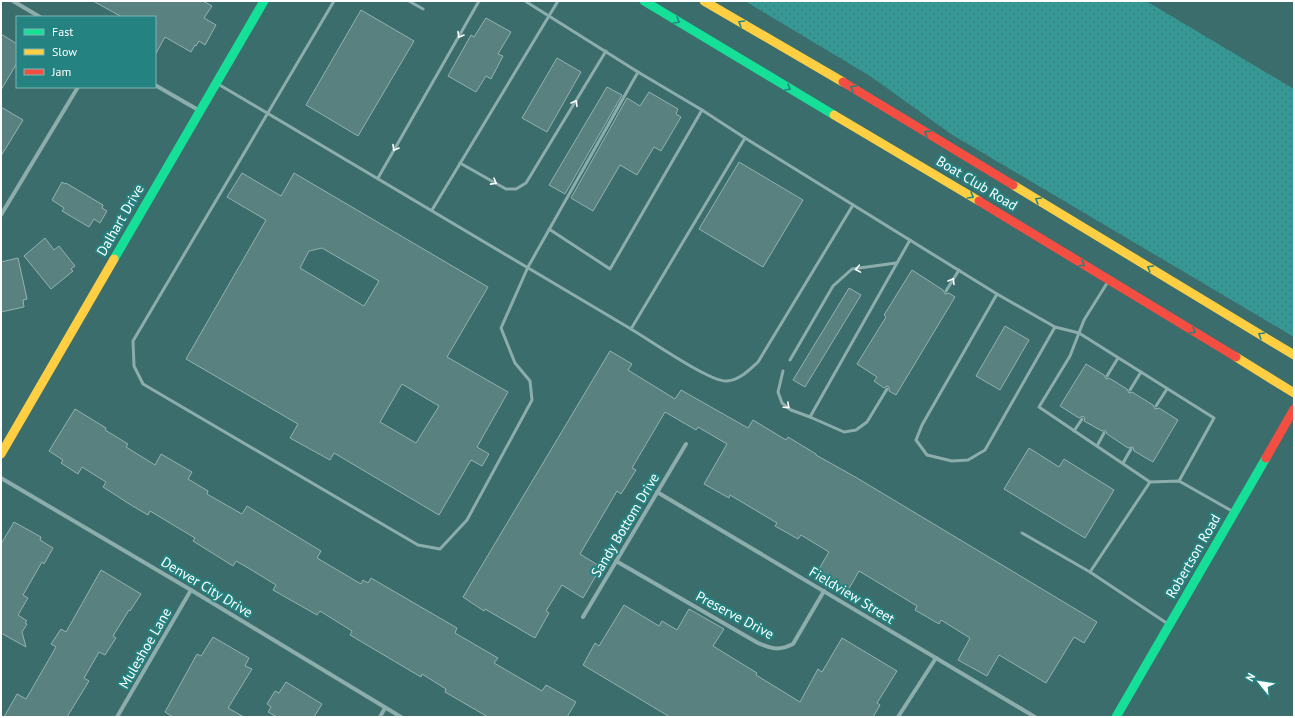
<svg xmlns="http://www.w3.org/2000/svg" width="1295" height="718" font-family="'PT Sans',sans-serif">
  <defs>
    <pattern id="grass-dots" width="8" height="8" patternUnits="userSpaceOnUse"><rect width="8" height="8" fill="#369894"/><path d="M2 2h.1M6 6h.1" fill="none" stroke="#3e7d7b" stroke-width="1.8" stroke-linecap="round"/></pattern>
  </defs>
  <rect width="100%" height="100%" fill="#3a6d6c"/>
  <polygon fill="url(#grass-dots)" points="745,1 1146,1 1294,89 1294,337 951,134 870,76"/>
  <g fill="#598180" stroke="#93b2b1" fill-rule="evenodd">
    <polygon points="93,1 203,1 212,6 204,18 216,25 205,45 199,41 196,46 195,45 191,52 165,37 155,55 155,17 122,17"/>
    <polygon points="361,10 414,41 358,136 306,105"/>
    <polygon points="486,18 511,32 498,54 503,56 491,79 486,76 476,92 448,76 471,35 474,37"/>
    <polygon points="1,34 17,44 17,63 1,90"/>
    <polygon points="557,58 581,72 547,132 522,118"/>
    <polygon points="607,87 622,95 565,194 549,185"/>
    <polygon points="649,92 678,109 676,114 681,117 661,151 654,147 637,175 620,165 593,211 571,198 627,98 640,106"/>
    <polygon points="1,107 23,120 1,156"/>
    <polygon points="739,162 803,200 763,267 699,229"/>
    <path d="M242,173l39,23 13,-23 194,114 -41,70 61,35 -31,55 12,7 -7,12 -11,-6 -32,55 -105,-62 -4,7 -40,-22 8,-14 -112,-65 80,-139 -39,-23zM322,248l57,33 -15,25 -64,-38 9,-17zM402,384l37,22 -23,37 -36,-21z"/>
    <polygon points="62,182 65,184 66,183 103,205 102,208 107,211 100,223 94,219 89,227 62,211 64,208 52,200"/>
    <polygon points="45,238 54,250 59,246 75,266 71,269 73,271 51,289 24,256"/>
    <polygon points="18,258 27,299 23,300 24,307 1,312 1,262"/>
    <polygon points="912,270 943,290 945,294 949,293 955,297 896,395 889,391 889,387 887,386 884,388 874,381 877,377 857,364 886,317 884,315"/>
    <polygon points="849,288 861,295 805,387 793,380"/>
    <polygon points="1005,326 1029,340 1000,390 976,376"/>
    <polygon points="610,351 632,364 628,370 675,399 681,390 748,428 753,420 786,440 788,437 816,454 816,455 857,478 1097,622 1084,643 1074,637 1046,683 999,655 987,676 958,660 970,638 941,620 939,624 915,610 917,606 859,571 847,592 816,574 829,552 801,535 798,539 775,526 777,523 730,495 729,498 704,484 727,444 698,427 696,430 665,412 632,468 636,470 621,494 617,491 580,554 601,567 583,598 562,585 546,611 549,613 535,638 485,609 484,611 463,597"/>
    <polygon points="1086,364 1104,375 1106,379 1109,378 1127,389 1129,393 1132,392 1153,405 1155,409 1159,408 1178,420 1153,462 1134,451 1133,447 1128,448 1107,434 1106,431 1102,431 1084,421 1085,418 1083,416 1079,418 1060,406"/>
    <polygon points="75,409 106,428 105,430 128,444 126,447 155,465 161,454 192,472 188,479 208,491 207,494 242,514 247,506 321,551 317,558 361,584 363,580 368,583 371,578 457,628 455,633 498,658 494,663 542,691 546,685 576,702 567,717 488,717 445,692 446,689 422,674 421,677 350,635 352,631 320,611 317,615 273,590 276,585 250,569 236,561 233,566 193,541 195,538 150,511 148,515 131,505 103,487 106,482 82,467 78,474 61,463 63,460 49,451"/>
    <polygon points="1029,448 1059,467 1064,459 1114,490 1085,538 1004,489"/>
    <polygon points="14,522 41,537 40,540 53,548 44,564 42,562 23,595 28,598 18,615 27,621 25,623 27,624 22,632 26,647 1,633 1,544"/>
    <polygon points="101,570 141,594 130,611 129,610 113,636 116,638 105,655 99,652 84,678 89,681 67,717 4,717 17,694 26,699 56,647 51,644 61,629 66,632"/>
    <polygon points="624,605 659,626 662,621 677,630 689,609 724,629 713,646 757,673 756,675 800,702 818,669 822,672 842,638 897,671 877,703 880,705 873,717 670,717 583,665 595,643 599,646"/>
    <polygon points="213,637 249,658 245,666 252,669 228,708 244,717 173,717 165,712 197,654 201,656"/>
    <polygon points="286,682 322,704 314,717 277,717 268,712 271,707 267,704 275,691 279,693"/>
  </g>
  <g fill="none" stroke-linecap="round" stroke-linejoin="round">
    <g stroke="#8cadac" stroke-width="3">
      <polyline points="334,1 133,341 134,366 143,384 418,545 440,549 467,520 532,400 530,381 515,363 501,328 528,267 638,72 702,110 610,269 549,229"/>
      <polyline points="409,1 423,9"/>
      <polyline points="525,1 638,72"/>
      <polyline points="218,84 631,329 745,138 702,110"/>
      <polyline points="745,138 997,294"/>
      <polyline points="460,163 506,189 516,189 526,183 606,51"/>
      <polyline points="378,178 479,1"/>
      <polyline points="432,210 558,1"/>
      <polyline points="946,291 959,270"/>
      <polyline points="1055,327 985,450 968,460 952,461 927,455 916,440 922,425 997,294 1055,327 1079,333 1214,418 1179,481"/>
      <path d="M631,329c17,10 80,54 96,52 13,-1 22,-11 31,-19l95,-157"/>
      <polyline points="790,360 833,286 852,269 896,263"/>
      <polyline points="783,371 778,392 782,403 791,410 810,417 844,432 856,430 867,422 887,389"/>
      <polyline points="1107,376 1118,358"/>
      <polyline points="1130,390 1141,372"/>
      <polyline points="1156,406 1167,389"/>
      <polyline points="810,417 910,240"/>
      <polyline points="1074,431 1082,419"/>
      <polyline points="1097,446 1104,433"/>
      <polyline points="1123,463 1131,449"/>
      <polyline points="1150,482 1179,481 1232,511"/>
      <polyline points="1022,533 1090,572 1168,624"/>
      <polyline points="1090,572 1150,482 1039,407 1070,356 1084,320 1109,280"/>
    </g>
    <g stroke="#8cadac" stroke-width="4">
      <polyline points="13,1 40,17"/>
      <polyline points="155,85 200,111"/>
      <polyline points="1,215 78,87"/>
      <polyline points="1,478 191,590 401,717"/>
      <polyline points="657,492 1035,717"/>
      <path d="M616,561l142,82c14,6 21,8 35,1l31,-53"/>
      <polyline points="583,617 686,444"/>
      <polyline points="117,717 191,590"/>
      <polyline points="380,717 385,708"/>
      <polyline points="898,717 936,658"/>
    </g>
    <g stroke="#16e098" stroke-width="9">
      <polyline points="644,1 834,115"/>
      <polyline points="114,259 264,1"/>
      <polyline points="1116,717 1266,458"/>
    </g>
    <g stroke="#ffcf43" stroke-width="9">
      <polyline points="704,1 843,82"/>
      <polyline points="834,115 979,201"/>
      <polyline points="1013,185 1294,355"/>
      <polyline points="1236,357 1294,393"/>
      <polyline points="1,454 114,259"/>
    </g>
    <g stroke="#f24e42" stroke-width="9">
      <polyline points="843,82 1013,185"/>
      <polyline points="979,201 1236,357"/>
      <polyline points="1266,458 1294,409"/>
    </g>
  </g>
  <defs><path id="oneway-chevron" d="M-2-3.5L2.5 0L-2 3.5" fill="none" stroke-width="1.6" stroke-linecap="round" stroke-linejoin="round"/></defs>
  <g stroke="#248380">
    <use href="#oneway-chevron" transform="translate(677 21) rotate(31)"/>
    <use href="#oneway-chevron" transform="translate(741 23) rotate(-150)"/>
    <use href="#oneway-chevron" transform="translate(788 88) rotate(30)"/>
    <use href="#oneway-chevron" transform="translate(853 88) rotate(-150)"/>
    <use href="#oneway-chevron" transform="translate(927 133) rotate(-149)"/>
    <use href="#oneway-chevron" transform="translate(971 196) rotate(31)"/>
    <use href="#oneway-chevron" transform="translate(1038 200) rotate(-149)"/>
    <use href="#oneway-chevron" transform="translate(1082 264) rotate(31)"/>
    <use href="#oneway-chevron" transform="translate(1150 268) rotate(-149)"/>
    <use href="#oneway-chevron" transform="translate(1193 331) rotate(31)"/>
    <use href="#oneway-chevron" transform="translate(1261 335) rotate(-149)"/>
  </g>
  <g stroke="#fff">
    <use href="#oneway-chevron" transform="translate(460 35) rotate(120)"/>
    <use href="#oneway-chevron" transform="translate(575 103) rotate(-59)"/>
    <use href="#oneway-chevron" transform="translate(395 148) rotate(120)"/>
    <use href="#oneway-chevron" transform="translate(494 182) rotate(29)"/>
    <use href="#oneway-chevron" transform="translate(858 269) rotate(170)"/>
    <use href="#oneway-chevron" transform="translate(952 281) rotate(-59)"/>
    <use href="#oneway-chevron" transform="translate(787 406) rotate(42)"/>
  </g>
  <g text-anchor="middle" stroke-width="4" stroke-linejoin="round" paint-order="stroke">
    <g font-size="14" fill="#fff" stroke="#248380">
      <text transform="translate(977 183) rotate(31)" y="5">Boat Club Road</text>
      <text transform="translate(120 220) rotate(-60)" y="5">Dalhart Drive</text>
      <text transform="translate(625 525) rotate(-59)" y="5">Sandy Bottom Drive</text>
      <text transform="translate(1193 556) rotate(-60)" y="5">Robertson Road</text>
      <text transform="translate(207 587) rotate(31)" y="5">Denver City Drive</text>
      <text transform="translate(852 595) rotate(31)" y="5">Fieldview Street</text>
      <text transform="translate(735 615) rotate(28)" y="5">Preserve Drive</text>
      <text transform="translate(145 648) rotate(-60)" y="5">Muleshoe Lane</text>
    </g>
  </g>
  <rect width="1295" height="718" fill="none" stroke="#ffffff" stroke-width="4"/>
  <rect x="16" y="16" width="140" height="72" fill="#248380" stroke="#7cb5b3"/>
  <rect x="24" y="29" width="20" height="6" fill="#16e098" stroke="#7cb5b3"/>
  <text x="52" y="36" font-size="12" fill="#ffffff">Fast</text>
  <rect x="24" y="49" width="20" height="6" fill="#ffcf43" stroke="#7cb5b3"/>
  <text x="52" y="56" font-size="12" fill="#ffffff">Slow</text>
  <rect x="24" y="69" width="20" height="6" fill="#f24e42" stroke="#7cb5b3"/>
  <text x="52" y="76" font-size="12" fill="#ffffff">Jam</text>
  <g transform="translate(1259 682) rotate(300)" stroke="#248380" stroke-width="3" paint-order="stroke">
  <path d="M0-3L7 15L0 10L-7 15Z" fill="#ffffff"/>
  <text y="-6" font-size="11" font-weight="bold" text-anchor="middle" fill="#ffffff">N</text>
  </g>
</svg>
